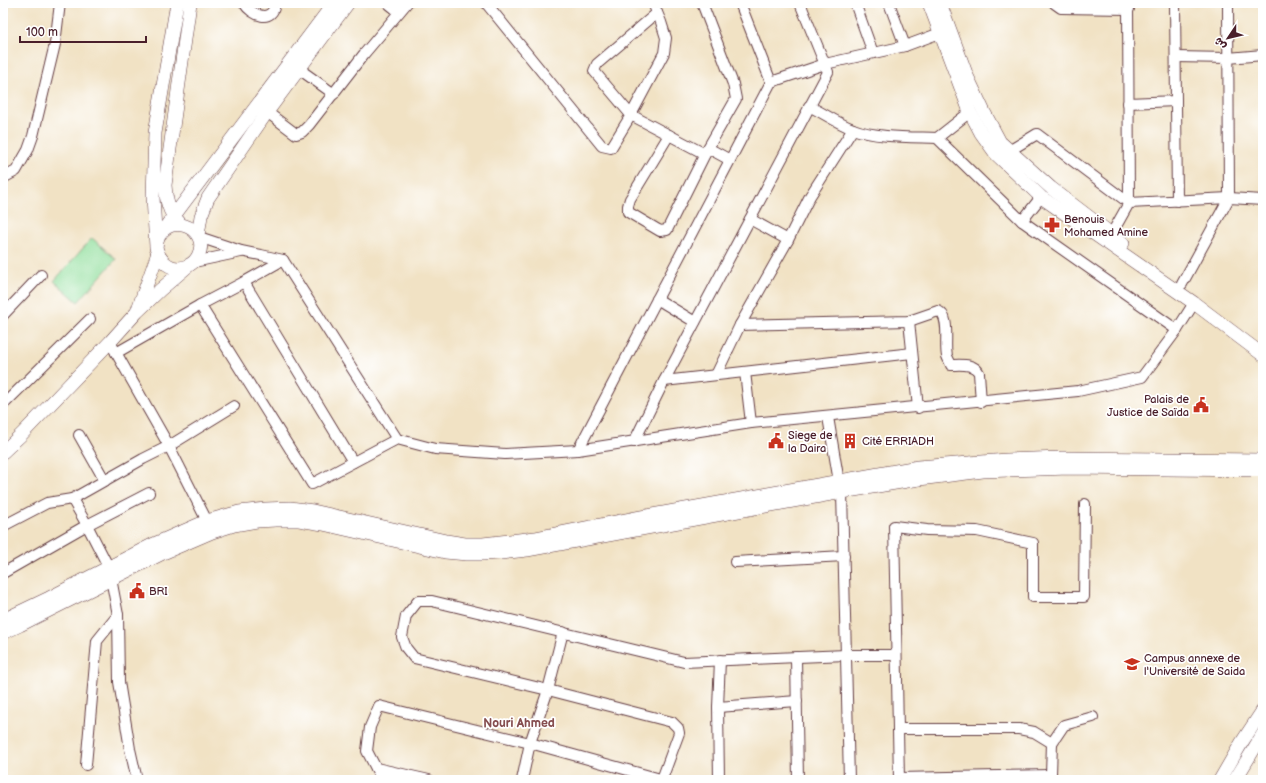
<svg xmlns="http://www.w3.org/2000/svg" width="1266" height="783" font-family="'Balsamiq Sans','Playpen Sans Arabic',sans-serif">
  <rect width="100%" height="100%" fill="#fff"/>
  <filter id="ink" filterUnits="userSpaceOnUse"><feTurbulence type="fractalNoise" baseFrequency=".025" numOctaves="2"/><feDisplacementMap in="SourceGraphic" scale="8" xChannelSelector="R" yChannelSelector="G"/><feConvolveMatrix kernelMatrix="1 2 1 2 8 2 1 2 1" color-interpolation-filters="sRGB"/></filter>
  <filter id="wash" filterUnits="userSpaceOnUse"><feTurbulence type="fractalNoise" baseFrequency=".012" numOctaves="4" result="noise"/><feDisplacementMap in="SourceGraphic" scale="16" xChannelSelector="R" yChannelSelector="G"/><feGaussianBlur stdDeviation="0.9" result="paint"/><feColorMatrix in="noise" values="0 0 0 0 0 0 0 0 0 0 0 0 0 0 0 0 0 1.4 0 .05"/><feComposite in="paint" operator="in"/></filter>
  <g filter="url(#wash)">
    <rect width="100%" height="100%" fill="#f1e2c4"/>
    <polygon fill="#92df9d" stroke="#6e7f64" points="92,238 116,259 78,302 54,281"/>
  </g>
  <g filter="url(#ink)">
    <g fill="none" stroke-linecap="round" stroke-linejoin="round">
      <defs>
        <g id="minor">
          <path d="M244,3c8,13 29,21 31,0"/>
          <polyline points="388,3 399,12"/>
          <polyline points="486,3 602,146 611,148 631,115 664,53 666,38 661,22 653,3"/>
          <polyline points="740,3 771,82"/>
          <polyline points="855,3 873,53"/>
          <polyline points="889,3 905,46"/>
          <polyline points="1054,3 1061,8 1129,9"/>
          <polyline points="1175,3 1177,201"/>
          <polyline points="657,13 597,64 594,71 631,115 705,154"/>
          <polyline points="1176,57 1228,58 1263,55"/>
          <polyline points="299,69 334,94"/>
          <polyline points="1128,103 1176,101"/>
          <path d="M809,106c14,7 30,18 44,23 23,9 59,8 84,9l85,83 155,109"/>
          <polyline points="267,112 296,134 302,132 309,125 364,54 407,3"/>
          <polyline points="669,135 630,199 628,206 628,212 660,231 667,230 708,148 736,99 733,84 702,3"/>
          <polyline points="937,138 970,112"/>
          <polyline points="708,148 730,160"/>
          <polyline points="1009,151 1037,134 1129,203 1229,198 1263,200"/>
          <polyline points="3,178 16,171 28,150 33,136 55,44 60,3"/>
          <polyline points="1022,221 1041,197"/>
          <polyline points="1111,235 1129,203 1128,3"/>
          <polyline points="199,237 241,251 261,255 283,260 397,439 435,449 505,454 578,450 751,423 1078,391 1142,377 1177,330 1194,303"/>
          <polyline points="788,240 810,196 853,129"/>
          <polyline points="194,262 241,252"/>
          <polyline points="244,282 353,462"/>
          <polyline points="1182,284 1229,198 1228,3"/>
          <polyline points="657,299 695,322"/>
          <polyline points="200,305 312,484 397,439"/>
          <polyline points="3,315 41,275"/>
          <polyline points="909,321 918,408"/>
          <path d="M740,325l169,-4 29,-10c13,5 6,33 9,45 1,3 3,6 4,9 10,0 23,-2 28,8l2,29"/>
          <polyline points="110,342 169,446 207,521"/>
          <polyline points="116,353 200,305 244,282 283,260"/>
          <polyline points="745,372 751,423"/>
          <polyline points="716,375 740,325 788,240 750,219"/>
          <polyline points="664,381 912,353"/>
          <polyline points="3,405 90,319"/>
          <polyline points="828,417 839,482 842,492 849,780"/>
          <polyline points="79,435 105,481"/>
          <polyline points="634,442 664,381 828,72 800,3"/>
          <polyline points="578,450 771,82 825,64 905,46 940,33"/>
          <polyline points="3,526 47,503 72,499"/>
          <polyline points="735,562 844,556"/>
          <polyline points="3,573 87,525 149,493"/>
          <polyline points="796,657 798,780"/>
          <polyline points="718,707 797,701"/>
          <polyline points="898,729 1019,729 1034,732 1052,743"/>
          <polyline points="86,765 97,641 118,615"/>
          <polyline points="376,768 429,780"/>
          <polyline points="1051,775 1052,743 1064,725 1093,717"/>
          <polyline points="899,778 1051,775 1051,780"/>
          <polyline points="662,779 679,733 678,728 672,722 548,690 414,658 406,648 402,637 406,616 418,601 432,601 684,662 846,655 896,655"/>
          <polyline points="137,780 130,749 119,682 118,615 109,568 87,525 72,499 143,459 169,446 234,406"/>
          <polyline points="382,780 367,751 370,727 379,706 530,743 664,780"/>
          <polyline points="522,780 530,743 548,690 563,632"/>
          <polyline points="719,780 718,707 720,660"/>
          <polyline points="899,780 894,526 927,530 977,531 1033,543 1033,597 1084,597 1085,504"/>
        </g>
        <g id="major">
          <polyline points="929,3 970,112 981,133 996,154 1041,197 1194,303 1263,355"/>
          <polyline points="940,3 967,76 984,112 1000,142 1051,188 1123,243"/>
          <path d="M179,222c-11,-9 -13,-24 -14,-37l25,-182"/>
          <polyline points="164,229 334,3"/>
          <polyline points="198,235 201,216 208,198 267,112 348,3"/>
          <path d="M156,247c5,-40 57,-20 42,9 -2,4 -6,8 -11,10 -15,7 -28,-5 -31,-19l-3,-50 2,-64 22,-130"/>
          <polyline points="138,309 158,253"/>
          <polyline points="3,452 22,434 110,342 137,312 160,290 188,266"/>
          <polyline points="3,620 49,598 152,545 207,521 239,512 266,509 290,508 313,511 446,541 465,544 483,544 535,538 640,517 918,467 1007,460 1062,458 1263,460"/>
          <polyline points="3,633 20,625 163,553 212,532 234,525 257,521 276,520 299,520 323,524 445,552 467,554 483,554 501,553 527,550 842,492 919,479 983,471 1069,468 1263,470"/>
          <polyline points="1220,780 1242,742 1263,710"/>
          <polyline points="1235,780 1263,734"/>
        </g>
      </defs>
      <use href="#minor" stroke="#633c42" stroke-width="12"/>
      <use href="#major" stroke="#633c42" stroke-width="14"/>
      <use href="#minor" stroke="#fff" stroke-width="10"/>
      <use href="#major" stroke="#fff" stroke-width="13"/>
    </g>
  </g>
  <defs>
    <symbol id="pharmacy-bare" viewBox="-9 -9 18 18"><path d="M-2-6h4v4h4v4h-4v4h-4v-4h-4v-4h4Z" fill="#c8321e" stroke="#fff" stroke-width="2.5" paint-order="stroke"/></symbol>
    <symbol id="civic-bare" viewBox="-9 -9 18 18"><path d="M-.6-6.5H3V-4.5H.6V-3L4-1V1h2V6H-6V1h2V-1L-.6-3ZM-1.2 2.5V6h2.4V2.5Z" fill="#c8321e" stroke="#fff" stroke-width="2.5" paint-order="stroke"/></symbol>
    <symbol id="building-bare" viewBox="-9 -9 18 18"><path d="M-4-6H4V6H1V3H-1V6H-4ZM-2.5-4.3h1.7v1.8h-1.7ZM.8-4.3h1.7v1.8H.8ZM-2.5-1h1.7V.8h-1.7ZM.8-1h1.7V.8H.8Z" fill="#c8321e" stroke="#fff" stroke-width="2.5" paint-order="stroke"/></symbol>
    <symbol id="university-bare" viewBox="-9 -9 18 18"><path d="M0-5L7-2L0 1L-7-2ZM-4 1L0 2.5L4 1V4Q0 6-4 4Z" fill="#c8321e" stroke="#fff" stroke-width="2.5" paint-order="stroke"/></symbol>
  </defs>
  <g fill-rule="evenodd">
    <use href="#pharmacy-bare" x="1041" y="214" width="22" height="22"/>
    <use href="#civic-bare" x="1190" y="394" width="22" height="22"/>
    <use href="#civic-bare" x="765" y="430" width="22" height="22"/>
    <use href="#building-bare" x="839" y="430" width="22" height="22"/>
    <use href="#civic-bare" x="126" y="580" width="22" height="22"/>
    <use href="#university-bare" x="1121" y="653" width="22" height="22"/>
  </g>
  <g text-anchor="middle" stroke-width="3.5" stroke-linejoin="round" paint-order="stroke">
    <g font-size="11" fill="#4a1f2b" stroke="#fff" text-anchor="start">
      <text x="1064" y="223">Benouis<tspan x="1064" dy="13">Mohamed Amine</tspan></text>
      <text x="1189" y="403" text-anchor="end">Palais de<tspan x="1189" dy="13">Justice de Saïda</tspan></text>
      <text x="788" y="439">Siege de<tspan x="788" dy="13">la Daira</tspan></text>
      <text x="862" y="445">Cité ERRIADH</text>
      <text x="149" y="595">BRI</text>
      <text x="1144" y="662">Campus annexe de<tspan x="1144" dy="13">l'Université de Saida</tspan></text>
    </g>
    <g font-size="12" font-weight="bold" fill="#864e50" stroke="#fff">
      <text x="519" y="727">Nouri Ahmed</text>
    </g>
  </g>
  <rect width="1266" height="783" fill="none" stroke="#fff" stroke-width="16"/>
  <g transform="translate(1228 38) rotate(235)" stroke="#ffffff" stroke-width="3" paint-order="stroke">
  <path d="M0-3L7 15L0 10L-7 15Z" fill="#4a1f2b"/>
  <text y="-6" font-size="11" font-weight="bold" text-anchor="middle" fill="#4a1f2b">ش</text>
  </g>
  <path d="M20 36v6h126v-6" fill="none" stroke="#4a1f2b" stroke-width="2"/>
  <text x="26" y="36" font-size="12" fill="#4a1f2b" stroke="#ffffff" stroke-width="3" paint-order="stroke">100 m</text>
</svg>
